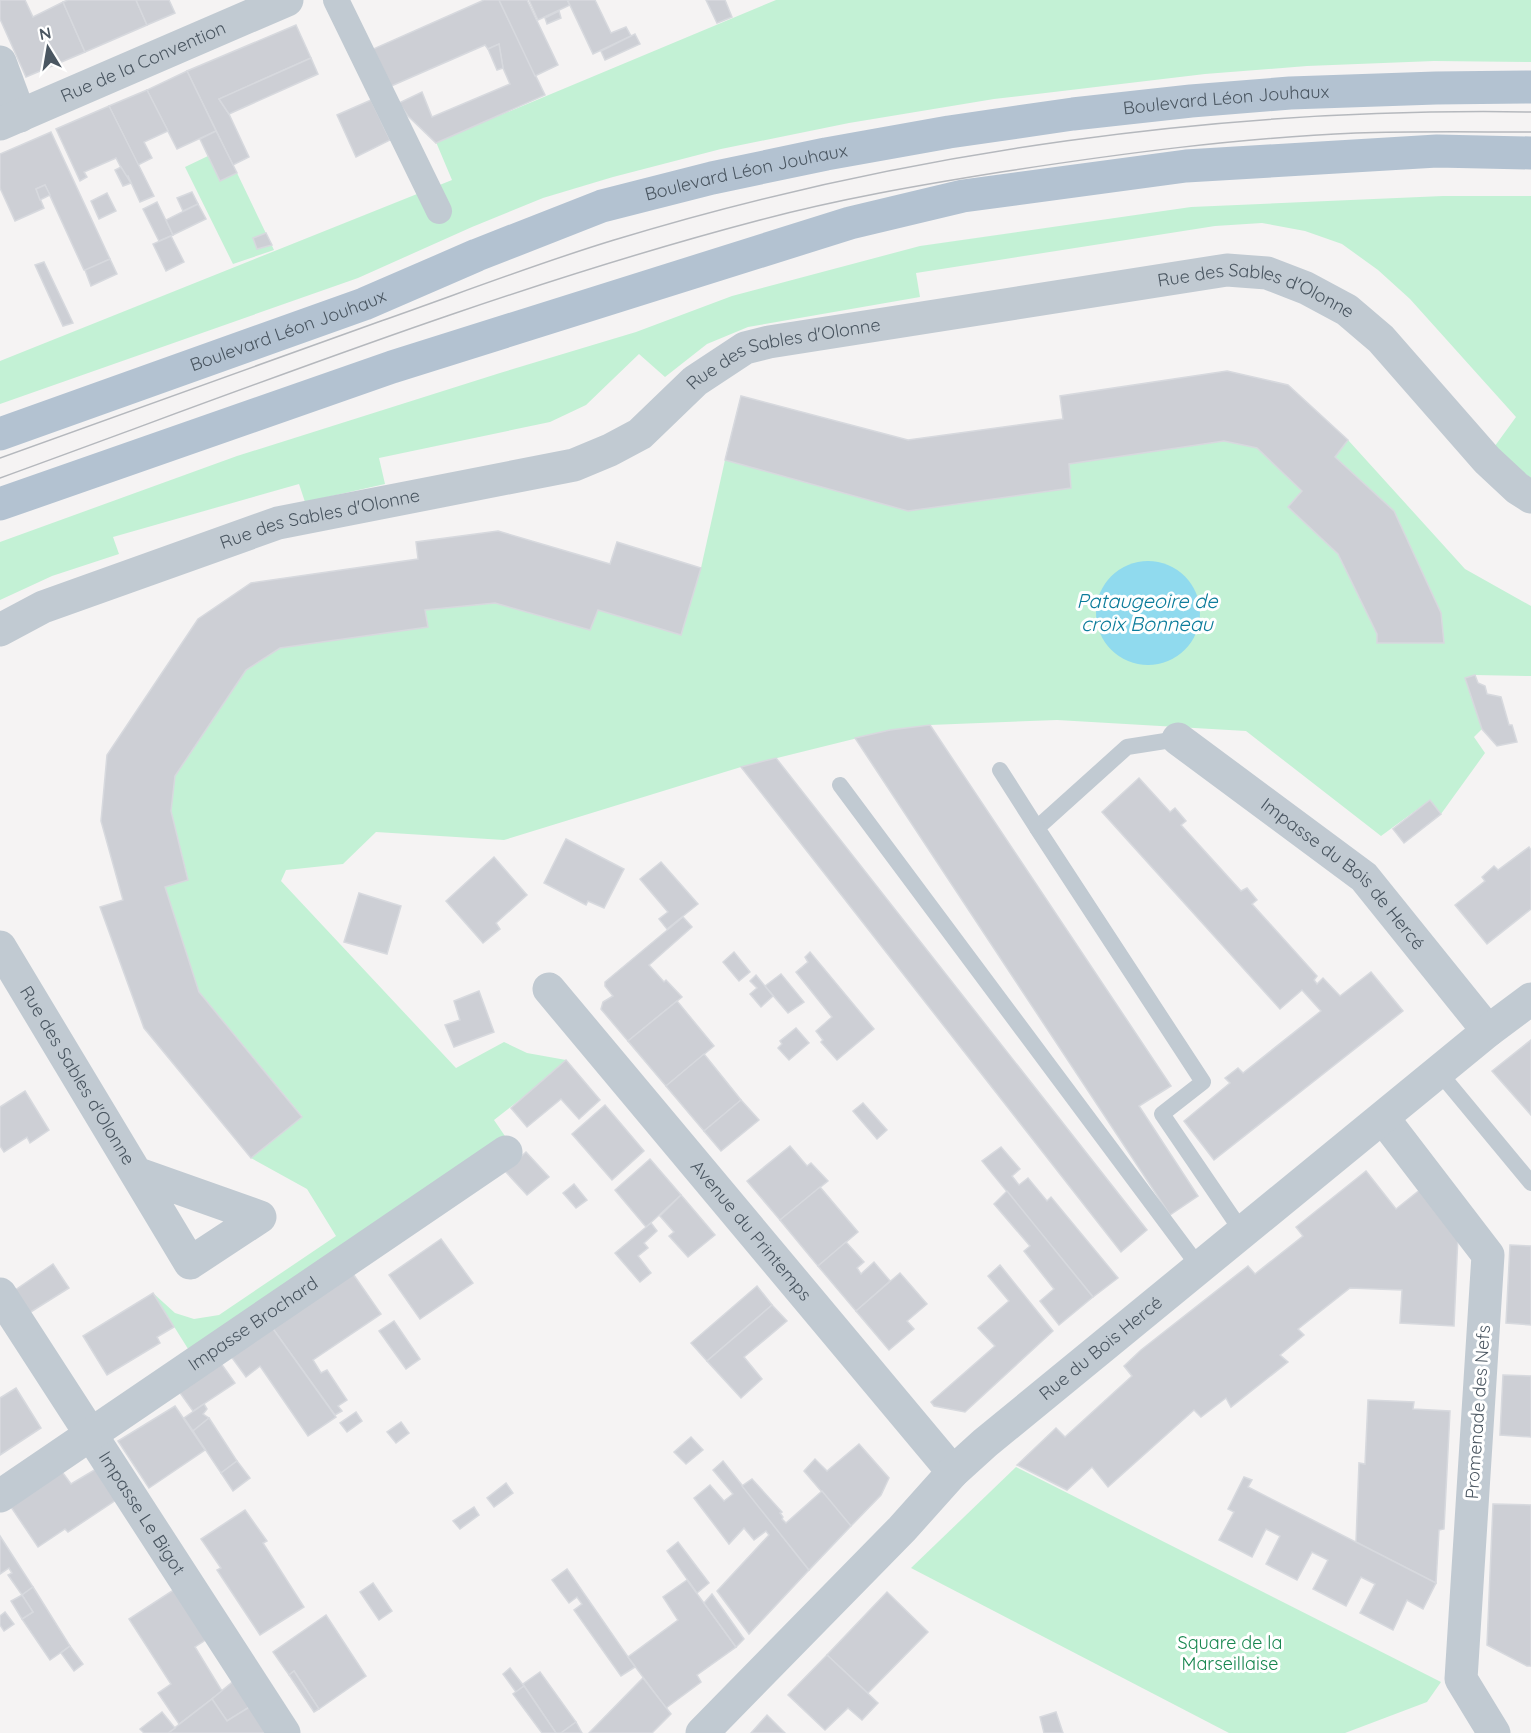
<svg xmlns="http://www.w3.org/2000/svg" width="1531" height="1733" font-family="Quicksand,sans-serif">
  <rect width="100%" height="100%" fill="#f5f3f3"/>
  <g fill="#c3f1d5">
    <polygon points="776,0 1531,0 1531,62 1434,61 1307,66 1205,74 994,99 849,123 721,149 613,177 543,198 472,227 358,278 0,404 0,361 452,180 436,142"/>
    <polygon points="208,156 220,181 237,173 274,250 233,264 185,167"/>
    <polygon points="1443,196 1531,196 1531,478 1492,450 1516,417 1410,299 1378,270 1342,244 1305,231 1262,223 1215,226 916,273 920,297 748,327 707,344 665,377 639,354 586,405 550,422 379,458 385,484 305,502 299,484 113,537 119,554 52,576 0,600 0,542 237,456 500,373 636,332 732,296 920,246 1191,207"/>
    <polygon points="1348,440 1465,569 1531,606 1531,676 1475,675 1465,678 1482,729 1474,737 1485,753 1441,814 1430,800 1381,836 1246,731 1057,720 930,725 890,730 741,767 504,840 376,832 343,864 286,870 281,881 456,1068 504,1042 527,1053 566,1060 545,1080 494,1120 507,1139 190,1352 153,1293 175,1313 194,1319 219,1315 336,1236 307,1189 251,1158 302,1116 199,992 165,887 188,879 171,811 175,776 246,670 280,648 427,627 425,610 495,603 590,630 598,610 681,634 701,568 725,460 908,511 1071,488 1069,464 1224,441 1257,448 1302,491 1289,507 1338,554 1377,634 1377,643 1444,643 1441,613 1394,511 1335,457"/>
    <polygon points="1016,1467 1441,1682 1427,1702 1345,1733 1229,1733 911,1568"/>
  </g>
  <circle fill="#90daee" cx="1148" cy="613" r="52"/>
  <g fill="#cdcfd5" stroke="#d7d9de" stroke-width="1.5">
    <polygon points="0,0 25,0 33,17 63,2 85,52 26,77 0,19"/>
    <polygon points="68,0 136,0 147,25 85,52 63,2"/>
    <polygon points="136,0 169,0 175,13 147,25"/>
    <polygon points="484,0 499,0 545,95 436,143 408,116 399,103 422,92 432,117 510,84 503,68 499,44 488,49 485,45 389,87 371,50"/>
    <polygon points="499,0 527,0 558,65 535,76"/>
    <polygon points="529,0 567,0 570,5 538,20"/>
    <polygon points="570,0 595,0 611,33 626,27 631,36 593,54 568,1"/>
    <polygon points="706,0 725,0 732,17 717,23"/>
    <polygon points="559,11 561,18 547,24 545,18"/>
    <polygon points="296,25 311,58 219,99 229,114 249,157 233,165 187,71"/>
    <polygon points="635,34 640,44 605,60 601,51"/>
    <polygon points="499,44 503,68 497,70 488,49"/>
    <polygon points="311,58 318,74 229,114 219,99"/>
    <polygon points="187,71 216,131 177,149 147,90"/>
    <polygon points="147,90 168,131 144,142 152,158 138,165 109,106"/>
    <polygon points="371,100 390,140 356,157 337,115"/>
    <polygon points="109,106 154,196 140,202 128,176 126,177 116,158 84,172 87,177 80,181 56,129"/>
    <polygon points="216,131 237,173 220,181 200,139"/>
    <polygon points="51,132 110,259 87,270 84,270 45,185 36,189 44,208 15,221 0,188 0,154"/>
    <polygon points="121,167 131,183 123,186 115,170"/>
    <polygon points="45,185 50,195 40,200 36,189"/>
    <polygon points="192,192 198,204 183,211 177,198"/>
    <polygon points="107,193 116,211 99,219 91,201"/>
    <polygon points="157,202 173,235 159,241 143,209"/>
    <polygon points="198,204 206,219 173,235 166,220"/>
    <polygon points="266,233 272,245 257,249 253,238"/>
    <polygon points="171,236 184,262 166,271 153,244"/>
    <polygon points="110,259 117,274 91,286 85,270"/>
    <polygon points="44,262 73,323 63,326 35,265"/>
    <polygon points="1227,371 1288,385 1348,440 1335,457 1394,511 1441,613 1444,643 1377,643 1377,634 1338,554 1288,507 1302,491 1257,448 1224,441 1069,464 1071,488 908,511 725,460 741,396 908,440 1063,419 1060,396"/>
    <polygon points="498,531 610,564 617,542 701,568 681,635 598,610 590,630 495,603 425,610 428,627 280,648 246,670 175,776 171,811 188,880 165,887 199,992 302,1117 251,1158 144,1028 100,907 123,900 101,821 107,755 198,619 251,583 418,559 416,542"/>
    <polygon points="1475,675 1478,683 1485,686 1487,694 1501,697 1509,725 1512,725 1517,742 1497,746 1482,729 1465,678"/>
    <polygon points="930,725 1171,1086 1139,1106 1198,1196 1170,1215 855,738 890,730"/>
    <polygon points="776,758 1147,1230 1121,1252 741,767"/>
    <polygon points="1139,778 1170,812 1175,808 1186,821 1181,825 1241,891 1247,888 1257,900 1252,904 1317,976 1314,980 1317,984 1323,978 1340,996 1371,972 1403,1011 1214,1160 1184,1121 1230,1083 1225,1078 1238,1068 1243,1073 1321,1011 1302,990 1280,1009 1102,812"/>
    <polygon points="1430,800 1441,814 1404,843 1393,829"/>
    <polygon points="566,839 624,869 604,908 588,901 586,905 544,883"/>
    <polygon points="1529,847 1531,850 1531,909 1487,944 1455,905 1485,881 1482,877 1494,866 1498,870"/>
    <polygon points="494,857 527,895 496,923 500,929 483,943 446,901"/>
    <polygon points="661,862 698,904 667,929 659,919 668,912 640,879"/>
    <polygon points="359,893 401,906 387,954 344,942"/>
    <polygon points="683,917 692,927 649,965 664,982 666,980 682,997 628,1041 601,1009 603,1002 613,996 605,986 605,982"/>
    <polygon points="734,952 750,972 739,981 723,962"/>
    <polygon points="810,952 874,1029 837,1060 821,1042 823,1040 816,1031 832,1017 796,972 808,962 805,957"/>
    <polygon points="781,974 804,1002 788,1013 765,986"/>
    <polygon points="756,975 773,996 761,1007 750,994 757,988 750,981"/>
    <polygon points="479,991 494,1032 454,1047 445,1025 460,1020 454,1001"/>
    <polygon points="677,1001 714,1046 666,1086 628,1041"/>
    <polygon points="796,1028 809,1043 789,1060 778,1048 782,1044 780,1041"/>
    <polygon points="1531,1040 1531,1115 1492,1071"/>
    <polygon points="704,1054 741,1100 704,1131 666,1086"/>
    <polygon points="566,1060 600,1100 579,1119 561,1099 527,1127 511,1108"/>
    <polygon points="25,1091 49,1130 30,1143 27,1137 4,1152 0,1146 0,1107"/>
    <polygon points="741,1100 759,1120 721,1151 704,1131"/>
    <polygon points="863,1103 887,1130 877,1139 853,1111"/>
    <polygon points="605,1105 644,1151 612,1180 572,1134"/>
    <polygon points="790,1146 807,1166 811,1163 828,1181 780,1220 747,1181"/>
    <polygon points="1001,1147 1020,1169 1012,1176 1019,1185 1028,1178 1047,1201 1051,1197 1118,1278 1093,1297 982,1161"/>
    <polygon points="526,1152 549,1177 527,1195 505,1171"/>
    <polygon points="650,1159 681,1195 646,1227 615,1190"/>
    <polygon points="1366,1171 1396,1209 1421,1189 1458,1235 1454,1326 1400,1323 1402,1290 1350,1288 1298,1329 1304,1335 1280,1355 1288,1362 1231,1407 1226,1398 1201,1417 1194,1410 1108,1487 1092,1467 1067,1490 1017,1465 1056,1428 1065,1437 1132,1376 1124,1366 1141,1350 1248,1266 1255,1274 1303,1236 1296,1227"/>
    <polygon points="574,1184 587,1200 576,1208 563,1193"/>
    <polygon points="820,1187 858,1232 818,1266 780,1220"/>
    <polygon points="1007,1191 1093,1297 1059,1325 1040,1301 1054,1289 1024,1251 1030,1246 994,1204"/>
    <polygon points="681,1195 715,1235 688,1257 669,1236 674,1232 660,1216"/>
    <polygon points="651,1223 657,1231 644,1243 648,1248 638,1256 651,1273 640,1282 615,1253"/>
    <polygon points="441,1239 473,1283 420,1319 389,1275"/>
    <polygon points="846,1242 864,1262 857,1268 861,1274 874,1262 890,1281 856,1311 818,1266"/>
    <polygon points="1510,1245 1531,1246 1531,1325 1506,1323"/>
    <polygon points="53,1264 69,1288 26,1315 11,1293"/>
    <polygon points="1000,1265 1053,1331 965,1412 934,1406 931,1402 995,1346 978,1328 1009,1301 988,1276"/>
    <polygon points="351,1271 381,1314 313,1360 321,1373 327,1370 347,1400 338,1406 342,1411 335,1415 271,1326"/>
    <polygon points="900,1273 927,1304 907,1321 914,1329 889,1350 856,1311"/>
    <polygon points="757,1286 772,1305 707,1361 691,1343"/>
    <polygon points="153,1293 174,1327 157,1337 160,1343 107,1375 83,1336"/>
    <polygon points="772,1305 787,1321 744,1357 762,1379 741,1398 707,1361"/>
    <polygon points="394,1321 420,1359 406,1369 379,1331"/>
    <polygon points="271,1326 336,1417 308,1436 260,1366 246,1377 230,1355"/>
    <polygon points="220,1362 235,1383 193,1411 178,1390"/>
    <polygon points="1503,1375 1531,1376 1531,1437 1500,1435"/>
    <polygon points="16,1388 41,1428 0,1455 0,1398"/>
    <polygon points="1368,1400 1414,1402 1413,1409 1450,1411 1444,1529 1439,1530 1436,1583 1356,1542 1359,1463 1365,1464"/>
    <polygon points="204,1404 207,1409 203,1414 209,1418 193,1431 184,1418"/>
    <polygon points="175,1406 205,1450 149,1488 118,1441"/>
    <polygon points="356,1412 362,1421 347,1432 340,1423"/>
    <polygon points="209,1418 237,1461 221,1473 193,1431"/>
    <polygon points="401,1422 409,1433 396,1443 387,1432"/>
    <polygon points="691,1437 703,1450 686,1464 674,1452"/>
    <polygon points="859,1444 889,1478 881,1495 851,1526 804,1471 815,1459 827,1471"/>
    <polygon points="237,1461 250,1478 233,1491 221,1473"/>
    <polygon points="723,1461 809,1570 749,1634 717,1591 769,1535 766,1531 754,1540 744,1528 729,1544 694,1498 710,1485 724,1501 733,1494 713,1470"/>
    <polygon points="60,1469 71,1484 96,1469 116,1500 68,1532 65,1529 38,1547 9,1504"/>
    <polygon points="1244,1477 1252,1480 1248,1487 1436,1583 1423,1609 1407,1600 1393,1630 1360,1613 1375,1584 1361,1577 1346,1606 1313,1589 1328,1560 1312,1552 1297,1580 1266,1564 1280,1536 1266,1529 1252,1557 1219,1540 1234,1512 1228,1509"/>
    <polygon points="752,1479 782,1512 780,1513 783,1517 782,1519 786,1523 822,1491 851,1526 809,1570 742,1486"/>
    <polygon points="506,1483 513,1493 494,1507 487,1498"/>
    <polygon points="1493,1504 1531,1505 1531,1666 1527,1666 1487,1645"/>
    <polygon points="474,1507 479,1515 460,1529 453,1521"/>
    <polygon points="245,1510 267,1541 263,1543 304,1607 260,1635 217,1570 221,1568 201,1539"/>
    <polygon points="0,1536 33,1587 22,1595 8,1575 12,1573 9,1568 0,1574"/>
    <polygon points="678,1542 709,1583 697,1593 667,1551"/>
    <polygon points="567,1569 635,1667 621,1676 574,1610 582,1604 577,1597 569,1603 552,1580"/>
    <polygon points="687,1580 736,1647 697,1675 701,1682 666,1708 628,1657 678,1620 663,1597"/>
    <polygon points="373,1583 392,1611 379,1620 360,1592"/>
    <polygon points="33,1587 70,1646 50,1660 22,1619 33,1612 22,1595"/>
    <polygon points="175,1589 207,1639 195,1647 222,1691 179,1724 158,1693 171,1684 129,1619"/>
    <polygon points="887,1592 928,1632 868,1693 827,1655"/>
    <polygon points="712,1594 744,1639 736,1647 704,1603"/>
    <polygon points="22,1595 33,1612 22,1619 11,1601"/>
    <polygon points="5,1612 14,1624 4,1631 0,1625 0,1616"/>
    <polygon points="326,1615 366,1676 319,1709 294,1671 289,1675 273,1652"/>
    <polygon points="70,1646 83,1664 74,1671 61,1653"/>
    <polygon points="827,1655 878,1703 862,1720 848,1708 825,1730 788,1695"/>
    <polygon points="510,1668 524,1686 516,1692 503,1674"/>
    <polygon points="294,1671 319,1709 314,1712 289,1675"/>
    <polygon points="540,1672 576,1722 561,1733 556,1733 523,1684"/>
    <polygon points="643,1678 671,1714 652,1733 589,1733"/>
    <polygon points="235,1680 251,1706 227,1721 212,1699"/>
    <polygon points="524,1686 556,1733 542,1733 513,1694"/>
    <polygon points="212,1699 227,1721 251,1706 268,1733 168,1733"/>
    <polygon points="162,1712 175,1728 168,1733 144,1733 140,1729"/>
    <polygon points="1056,1712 1063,1733 1044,1733 1040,1717"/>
    <polygon points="767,1715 785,1733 751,1733"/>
    <polygon points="576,1722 582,1733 561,1733"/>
  </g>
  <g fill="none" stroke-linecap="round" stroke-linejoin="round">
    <g stroke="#c1cad2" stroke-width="16">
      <polyline points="1178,739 1127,747 1037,828 1203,1082 1162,1114 1243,1233"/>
      <polyline points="1000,770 1037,828"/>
      <polyline points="840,785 1200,1268"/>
      <polyline points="1439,1072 1531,1183"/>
    </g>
    <polyline stroke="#c1cad2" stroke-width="26" points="336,0 439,211"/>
    <g stroke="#c1cad2" stroke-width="33">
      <polyline points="0,62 20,116"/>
      <path id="s1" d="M0,124l287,-124"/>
      <path id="s2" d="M0,630l43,-23 235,-84 296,-58 36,-15 30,-16 55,-53 50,-33 24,-6 458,-72 40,3 39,15 41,22 34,29 106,121 30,28 14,9"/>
      <path id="s3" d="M1178,739l186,138 124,154"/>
      <path id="s4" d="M0,947l190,316 70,-46 -124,-44"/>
      <path id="s5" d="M549,989l404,483"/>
      <polyline points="1383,1118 1488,1255 1461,1679 1494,1733"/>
      <path id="s6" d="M0,1294l284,439"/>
      <path id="s7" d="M0,1496l506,-344"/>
      <path id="s8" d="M702,1733l200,-204 51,-57 32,-29 503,-412 43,-32"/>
    </g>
    <g stroke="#b3c2d1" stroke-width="33">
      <path id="s9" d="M0,434l364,-130 113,-49 125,-49 110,-28 114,-24 123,-22 124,-18 118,-13 99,-8 146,-5 95,-1"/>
      <polyline points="0,504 392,367 850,223 963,196 1186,166 1437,151 1531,153"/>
    </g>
    <g stroke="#b5b8bd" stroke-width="1.5">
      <path d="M0,458c127,-45 254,-91 381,-137 77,-27 154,-57 233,-81 291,-89 612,-133 917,-128"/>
      <path d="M0,478c251,-91 501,-190 760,-258 79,-21 160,-35 241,-48 117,-18 236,-34 355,-39 58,-2 117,-1 175,-1"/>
    </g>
  </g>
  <g text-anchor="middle" stroke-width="6" stroke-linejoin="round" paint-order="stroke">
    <g font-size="18" fill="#4a5661" stroke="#fff">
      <text dy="6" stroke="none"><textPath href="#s1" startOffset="156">Rue de la Convention</textPath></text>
      <text dy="6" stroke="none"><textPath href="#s9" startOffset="1278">Boulevard Léon Jouhaux</textPath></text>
      <text dy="6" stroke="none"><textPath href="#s9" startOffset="792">Boulevard Léon Jouhaux</textPath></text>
      <text dy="6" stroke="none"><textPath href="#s2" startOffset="1330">Rue des Sables d'Olonne</textPath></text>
      <text dy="6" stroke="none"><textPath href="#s9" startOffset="306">Boulevard Léon Jouhaux</textPath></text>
      <text dy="6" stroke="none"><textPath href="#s2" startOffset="844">Rue des Sables d'Olonne</textPath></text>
      <text dy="6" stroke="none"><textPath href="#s2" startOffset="340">Rue des Sables d'Olonne</textPath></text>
      <text dy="6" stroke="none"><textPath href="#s3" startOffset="214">Impasse du Bois de Hercé</textPath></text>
      <text dy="6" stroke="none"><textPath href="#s4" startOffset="150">Rue des Sables d'Olonne</textPath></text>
      <text dy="6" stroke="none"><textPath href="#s5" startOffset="315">Avenue du Printemps</textPath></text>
      <text dy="6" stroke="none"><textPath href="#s7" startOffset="306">Impasse Brochard</textPath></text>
      <text dy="6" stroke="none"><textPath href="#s8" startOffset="555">Rue du Bois Hercé</textPath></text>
      <text transform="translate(1478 1412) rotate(-86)" y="6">Promenade des Nefs</text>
      <text dy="6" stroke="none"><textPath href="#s6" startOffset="261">Impasse Le Bigot</textPath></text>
    </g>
    <g font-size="18" fill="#17864f" stroke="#fff">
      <text x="1230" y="1649">Square de la<tspan x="1230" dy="21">Marseillaise</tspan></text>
    </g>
    <g font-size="20" font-style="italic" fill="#0c7c9b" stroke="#fff">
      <text x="1147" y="608">Pataugeoire de<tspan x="1147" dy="23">croix Bonneau</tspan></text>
    </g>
  </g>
  <g transform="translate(48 48) rotate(349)" stroke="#ffffff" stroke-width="4.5" paint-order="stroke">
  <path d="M0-4.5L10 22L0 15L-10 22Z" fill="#4a5661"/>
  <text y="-9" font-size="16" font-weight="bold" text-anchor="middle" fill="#4a5661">N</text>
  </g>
</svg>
